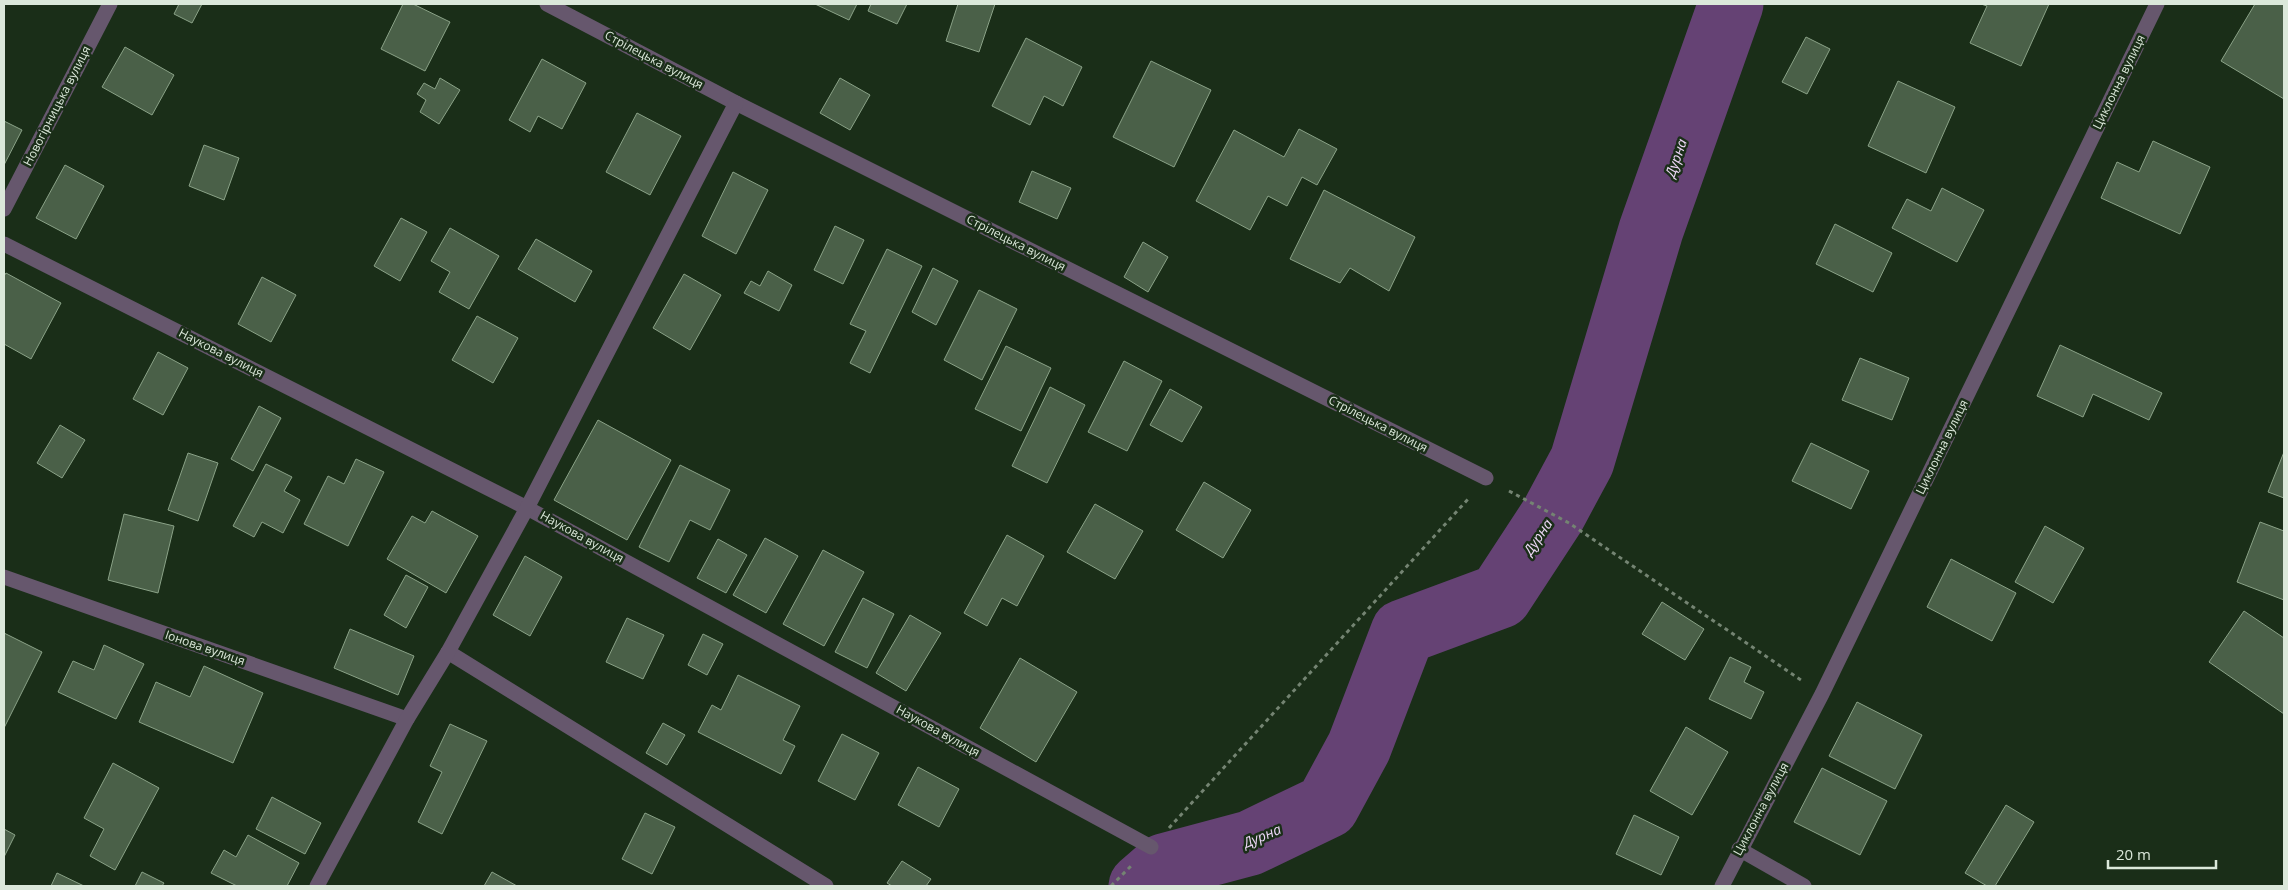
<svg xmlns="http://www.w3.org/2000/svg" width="2288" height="890" font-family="'Open Sans',sans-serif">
  <rect width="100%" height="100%" fill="#1a2e18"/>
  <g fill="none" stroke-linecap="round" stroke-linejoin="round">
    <polyline stroke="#654274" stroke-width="65" points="1141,886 1164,866 1250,843 1327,806 1359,747 1403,632 1500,596 1553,515 1582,461 1651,230 1731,4"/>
  </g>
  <g fill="#4a6048" stroke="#8aa287">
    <polygon points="179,4 202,4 192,23 174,14"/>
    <polygon points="403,4 413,4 450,22 425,71 381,49"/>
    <polygon points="815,4 857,4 849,20"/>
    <polygon points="871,4 907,4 897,24 868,11"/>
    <polygon points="958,4 995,4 979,52 946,41"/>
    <polygon points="1981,4 2049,4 2021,66 1970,43 1987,6"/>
    <polygon points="2255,4 2284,4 2284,99 2221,61"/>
    <polygon points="1806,37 1830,49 1807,94 1782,82"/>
    <polygon points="1026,38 1082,67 1063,106 1044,96 1030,125 992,106"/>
    <polygon points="125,47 174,75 152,115 102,87"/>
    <polygon points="542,59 586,83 562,129 538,116 530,132 509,120"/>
    <polygon points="1151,61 1211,90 1174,167 1113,137"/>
    <polygon points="440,78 460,90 439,124 420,112 426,100 417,94 424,83 435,89"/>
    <polygon points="840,78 870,95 850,130 820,113"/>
    <polygon points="1898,81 1955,107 1926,173 1868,146"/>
    <polygon points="637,113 681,136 650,195 606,172"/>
    <polygon points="4,121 22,130 4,165"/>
    <polygon points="1299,129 1337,149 1317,185 1302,177 1287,206 1268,196 1250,230 1196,201 1234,130 1284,157"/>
    <polygon points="2153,141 2210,167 2180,234 2101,198 2117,162 2139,172"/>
    <polygon points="204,145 239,158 224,200 189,186"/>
    <polygon points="65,165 104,186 76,239 36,218"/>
    <polygon points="1032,171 1071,188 1057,219 1019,202"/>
    <polygon points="733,172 768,190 736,254 702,236"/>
    <polygon points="1942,188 1984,210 1957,262 1892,228 1907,199 1931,211"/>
    <polygon points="1324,190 1415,237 1389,291 1350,268 1340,283 1290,259"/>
    <polygon points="401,218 427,232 400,281 374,266"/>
    <polygon points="1835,224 1892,253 1873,292 1816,264"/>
    <polygon points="835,226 864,240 843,284 814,270"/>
    <polygon points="450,228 499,256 469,309 439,292 450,272 431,261"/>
    <polygon points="536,239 592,271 575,302 518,269"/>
    <polygon points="1143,242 1168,257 1148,292 1124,277"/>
    <polygon points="887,249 922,266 870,373 850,363 866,331 850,324"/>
    <polygon points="933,268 958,281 936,325 912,312"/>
    <polygon points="768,271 792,285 779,311 744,293 751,281 760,286"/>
    <polygon points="6,273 61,303 31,359 4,344 4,276"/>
    <polygon points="684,274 721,295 690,350 653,328"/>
    <polygon points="262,277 296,295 271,342 238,324"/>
    <polygon points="979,290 1017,309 982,380 944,360"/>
    <polygon points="477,316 518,338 493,383 452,360"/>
    <polygon points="2060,345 2162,393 2149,420 2093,394 2083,417 2037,396"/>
    <polygon points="1006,346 1051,368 1021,431 975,409"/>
    <polygon points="158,352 188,368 163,415 133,399"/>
    <polygon points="1860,358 1909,378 1892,420 1842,400"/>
    <polygon points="1124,361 1162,381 1127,451 1088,432"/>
    <polygon points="1050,387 1085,405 1047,483 1012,466"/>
    <polygon points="1170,389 1202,407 1182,442 1150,425"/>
    <polygon points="259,406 281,418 253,471 231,459"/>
    <polygon points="598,420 671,460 627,540 554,500"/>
    <polygon points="60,425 85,440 62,478 37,463"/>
    <polygon points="1811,443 1869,471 1851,509 1792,481"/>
    <polygon points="2284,452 2284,498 2268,492"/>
    <polygon points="188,453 218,463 198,521 168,510"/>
    <polygon points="356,459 384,472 348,546 304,524 328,476 344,484"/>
    <polygon points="266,464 292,477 284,491 300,500 283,533 262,522 254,537 233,526"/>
    <polygon points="680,465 730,490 710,530 690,520 669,562 639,547"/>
    <polygon points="1204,482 1251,510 1223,558 1176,530"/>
    <polygon points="1095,504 1143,531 1115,579 1067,552"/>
    <polygon points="432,511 478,536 446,593 387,559 412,516 425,523"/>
    <polygon points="124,514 174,526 158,593 108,580"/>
    <polygon points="2260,522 2284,531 2284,600 2237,582"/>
    <polygon points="2045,526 2084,548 2053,603 2015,582"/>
    <polygon points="1007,535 1044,556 1017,606 1002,598 987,626 964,613"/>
    <polygon points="765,538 798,556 766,613 733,595"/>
    <polygon points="718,539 747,555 726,593 697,578"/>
    <polygon points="823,550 864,572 824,646 783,624"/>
    <polygon points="525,556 562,577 530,636 493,615"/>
    <polygon points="1951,559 2016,593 1992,641 1927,607"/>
    <polygon points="406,575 428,587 406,628 384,615"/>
    <polygon points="863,598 894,614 867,668 835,652"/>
    <polygon points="1662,602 1704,629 1685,660 1642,634"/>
    <polygon points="2244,611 2284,638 2284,714 2209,662"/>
    <polygon points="910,615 941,633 906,691 876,673"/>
    <polygon points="627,618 664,635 643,679 606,662"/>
    <polygon points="350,629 414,656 398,695 334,668"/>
    <polygon points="4,633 42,652 4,728"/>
    <polygon points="703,634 723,644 707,675 688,665"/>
    <polygon points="104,645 144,664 116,719 58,692 73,661 94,670"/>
    <polygon points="1730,657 1751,667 1744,682 1764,692 1751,719 1709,699"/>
    <polygon points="1020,658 1077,692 1036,762 980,728"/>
    <polygon points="204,666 263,693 233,763 139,722 156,682 190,697"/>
    <polygon points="738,675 800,706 783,740 795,746 781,774 698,732 712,705 721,710"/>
    <polygon points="1857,702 1922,735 1895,789 1829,756"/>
    <polygon points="663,723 685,735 667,765 646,753"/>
    <polygon points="450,724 487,741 442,834 418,822 442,772 430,766"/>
    <polygon points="1686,727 1728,752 1692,815 1650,791"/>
    <polygon points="842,734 879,753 855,800 818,781"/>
    <polygon points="113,763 159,788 115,870 90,856 104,829 84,818"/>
    <polygon points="918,767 959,789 939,827 898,805"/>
    <polygon points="1822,768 1887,801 1860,855 1794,822"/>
    <polygon points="272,797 321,823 305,854 256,829"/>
    <polygon points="2006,805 2034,822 1995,886 1987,886 1965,873"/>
    <polygon points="645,813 675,827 652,874 622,859"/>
    <polygon points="1634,815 1679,837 1661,875 1616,854"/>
    <polygon points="4,829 15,835 4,857"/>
    <polygon points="248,835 299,863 287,886 237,886 211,873 224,850 236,857"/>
    <polygon points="902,861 931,879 926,886 892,886 887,883"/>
    <polygon points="142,872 164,883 162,886 135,886"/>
    <polygon points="492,872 517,886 484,886"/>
    <polygon points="57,873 84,886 51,886"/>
  </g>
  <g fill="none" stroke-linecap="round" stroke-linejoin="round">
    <g stroke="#748472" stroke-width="3" stroke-dasharray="4 4" stroke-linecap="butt">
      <polyline points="1509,491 1569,523 1801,680"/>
      <polyline points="1169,828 1469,498"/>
      <polyline points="1111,886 1131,866"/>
    </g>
    <g stroke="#66576d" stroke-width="15">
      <polyline points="547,4 736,103 1486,478"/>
      <polyline points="4,209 110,4"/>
      <polyline points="4,244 527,508 1151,847"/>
      <polyline points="4,577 407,719"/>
      <polyline points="448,652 826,886"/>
      <polyline points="1739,849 1804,886"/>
      <polyline points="317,886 407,719 448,652 527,508 736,103"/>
      <polyline points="1722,886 1822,694 2157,4"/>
    </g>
  </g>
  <g text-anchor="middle" stroke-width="5" stroke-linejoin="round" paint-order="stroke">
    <g font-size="12" fill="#dbe8da" stroke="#1a2e18">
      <text transform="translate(654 60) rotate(28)" y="4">Стрілецька вулиця</text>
      <text transform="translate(2119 82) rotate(-64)" y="4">Циклонна вулиця</text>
      <text transform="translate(57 106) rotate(-63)" y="4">Новогірницька вулиця</text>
      <text transform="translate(1016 243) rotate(27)" y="4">Стрілецька вулиця</text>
      <text transform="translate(221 353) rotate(27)" y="4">Наукова вулиця</text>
      <text transform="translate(1378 424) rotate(27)" y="4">Стрілецька вулиця</text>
      <text transform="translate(1942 447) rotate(-64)" y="4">Циклонна вулиця</text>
      <text transform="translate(582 537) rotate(29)" y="4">Наукова вулиця</text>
      <text transform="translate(205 648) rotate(19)" y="4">Іонова вулиця</text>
      <text transform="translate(938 731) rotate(29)" y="4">Наукова вулиця</text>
      <text transform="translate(1761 809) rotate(-62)" y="4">Циклонна вулиця</text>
    </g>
    <g font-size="14" font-style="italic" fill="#efd9f9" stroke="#1a2e18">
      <text transform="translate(1676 158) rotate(-71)" y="5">Дурна</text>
      <text transform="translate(1538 537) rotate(-56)" y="5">Дурна</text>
      <text transform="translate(1262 836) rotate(-23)" y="5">Дурна</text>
    </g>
  </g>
  <rect width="2288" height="890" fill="none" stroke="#dbe8da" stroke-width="10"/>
  <path d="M2108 860v8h108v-8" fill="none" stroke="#dbe8da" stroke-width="2.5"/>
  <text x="2116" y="860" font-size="15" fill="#dbe8da" stroke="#1a2e18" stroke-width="4" paint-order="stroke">20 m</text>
</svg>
